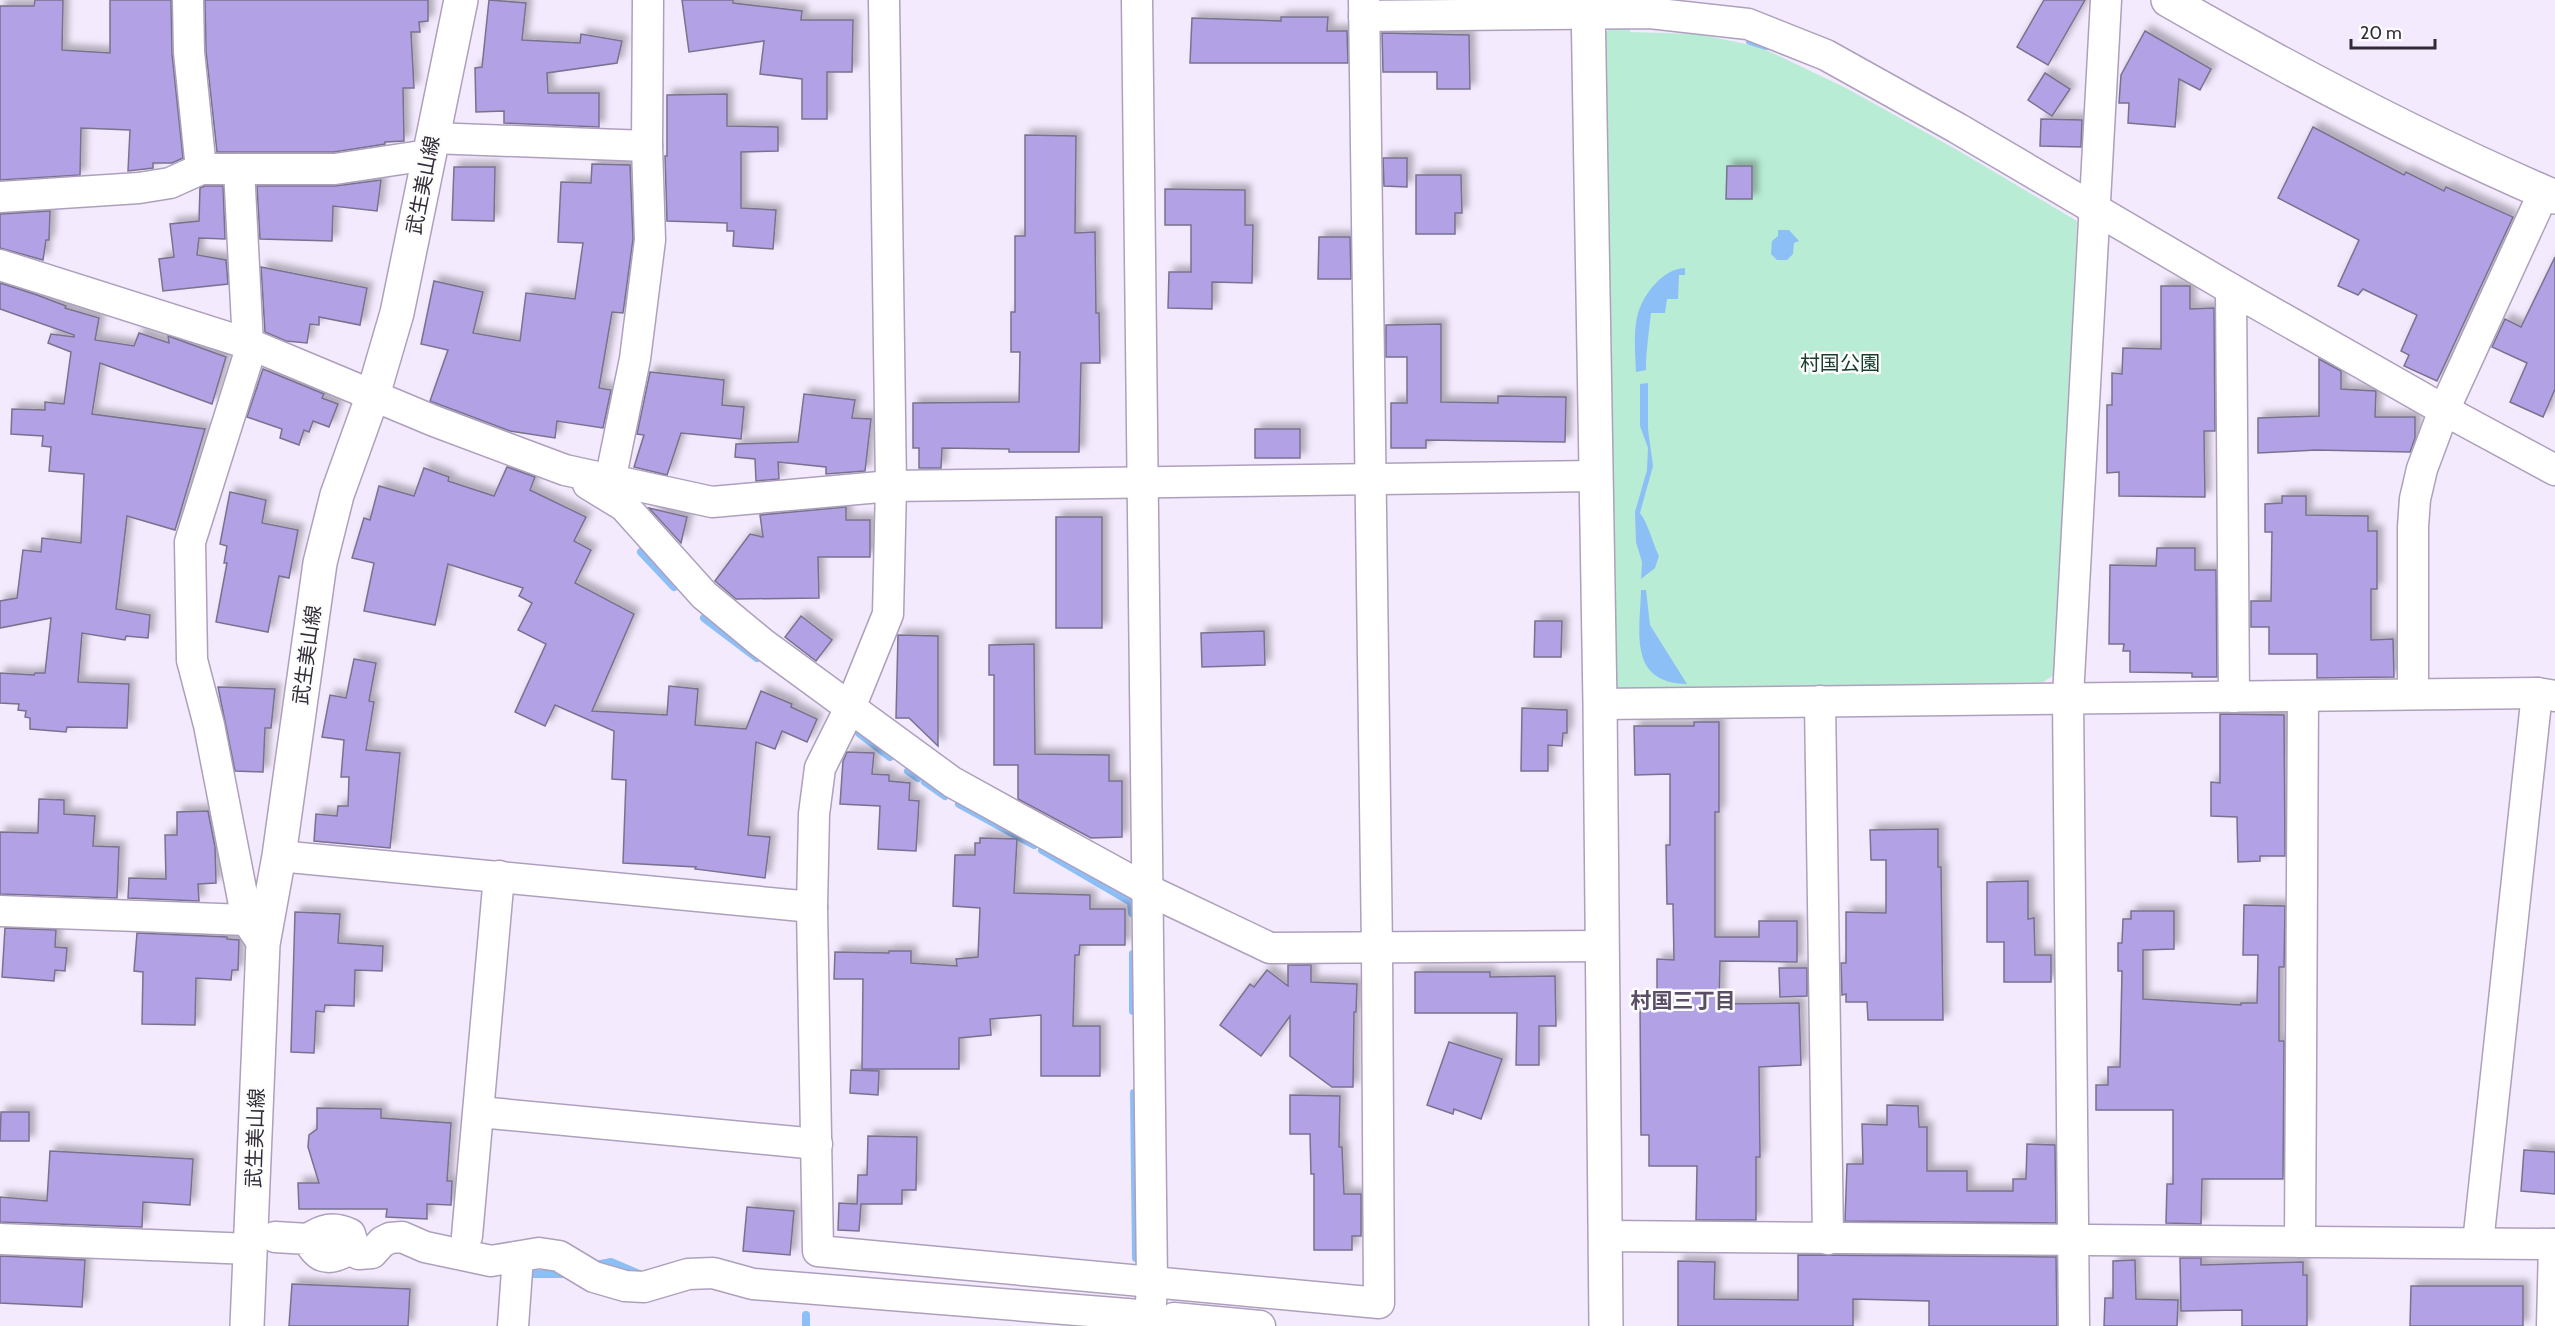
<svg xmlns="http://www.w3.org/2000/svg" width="2555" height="1326" font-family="Cabin,'Noto Sans JP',sans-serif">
  <defs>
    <filter id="shadow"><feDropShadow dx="5.5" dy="-5.5" stdDeviation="3" flood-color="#0004"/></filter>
  </defs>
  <rect width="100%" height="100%" fill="#f3eafd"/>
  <path fill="#b9ecd4" d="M1629,24l1,8 68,2 62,13 86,41 113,63 118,70 -20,452 -14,9 -420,10 -9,-4 -11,-648c4,-15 13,-14 26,-16z"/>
  <g fill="#8dbff7">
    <polygon points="1778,230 1789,230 1799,241 1794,243 1793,254 1787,260 1777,260 1771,254 1772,241 1778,236"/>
    <path d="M1685,268v7h-6l-1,24h-11l-2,14h-14c-2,20 -5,37 -5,57l-10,2c-1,-35 -6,-62 20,-89 9,-9 17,-14 29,-15z"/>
    <path d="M1648,383v46l5,37 -13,47c9,12 12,29 19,43l-4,12 -14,11 1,-17 -6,-20 -1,-30 12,-42 1,-22 -8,-22v-42z"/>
    <path d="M1641,590h5l4,35 37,59c-59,-1 -47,-52 -46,-94z"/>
  </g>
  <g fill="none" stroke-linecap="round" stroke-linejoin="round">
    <g stroke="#8dbff7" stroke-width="8">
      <polyline points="1750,41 1766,46"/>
      <polyline points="641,552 674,587"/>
      <polyline points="704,618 757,658"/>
      <polyline points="859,733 890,757"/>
      <polyline points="908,771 918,778"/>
      <polyline points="925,782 945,796"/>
      <polyline points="959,804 1034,845"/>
      <polyline points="1042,850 1131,902 1132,913"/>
      <polyline points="1133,1011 1133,954"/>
      <polyline points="1134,1093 1136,1258"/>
      <polyline points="591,1266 611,1262 644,1276"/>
      <polyline points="525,1274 571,1274"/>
      <polyline points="806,1315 806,1326"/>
    </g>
  </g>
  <g fill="#b2a2e5" stroke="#78728e" stroke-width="1.5" filter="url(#shadow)">
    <polygon points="35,0 63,0 62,50 110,53 110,0 171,0 172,54 183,158 172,163 153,163 153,168 128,171 130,130 81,128 80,175 0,180 0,6 34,6"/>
    <polygon points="205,0 428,0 428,21 419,22 420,32 411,32 414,88 403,88 404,141 385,142 385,144 334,152 217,152 206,51"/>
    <polygon points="489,0 526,3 522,40 580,43 581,34 622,41 617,63 547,73 548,93 599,93 599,127 504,123 504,111 476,112 475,68 482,67"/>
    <polygon points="682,0 733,0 733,3 802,11 801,20 853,20 852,72 827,72 827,119 802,119 802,79 760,74 764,41 689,52"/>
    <polygon points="2044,0 2085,0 2048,65 2017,47"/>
    <polygon points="1281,17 1328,17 1327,31 1347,31 1348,63 1190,63 1192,18 1281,21"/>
    <polygon points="2145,31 2211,69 2200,90 2179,79 2175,127 2128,123 2129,103 2119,103 2121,75"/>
    <polygon points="1382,33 1469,35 1470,89 1437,89 1437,72 1383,72"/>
    <polygon points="2045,73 2070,89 2052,116 2028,100"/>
    <polygon points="727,94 727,126 778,127 778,151 741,152 741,208 776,210 773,249 733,246 734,231 727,231 727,223 667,221 665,156 667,156 667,95"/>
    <polygon points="2041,119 2082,120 2081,147 2040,146"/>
    <polygon points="2313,127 2404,175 2406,172 2444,191 2446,187 2513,217 2437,381 2404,366 2409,355 2401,351 2417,315 2363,289 2358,295 2338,286 2359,240 2278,198"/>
    <polygon points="1025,135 1076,136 1075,233 1095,232 1096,313 1099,313 1100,363 1081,363 1079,452 1009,452 1009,449 942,448 941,468 919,468 919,448 913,448 913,403 1019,402 1020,352 1011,352 1011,312 1015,312 1015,236 1025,236"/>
    <polygon points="1383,158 1407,158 1407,187 1384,186"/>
    <polygon points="592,164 630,165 633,239 623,313 612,312 599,388 611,390 603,428 557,421 555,438 510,431 430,401 448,350 421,344 434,281 483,292 473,333 520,341 526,293 575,299 583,243 558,242 561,182 591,183"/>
    <polygon points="1727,166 1752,166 1752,199 1726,199"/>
    <polygon points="454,167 495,167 494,221 452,220"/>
    <polygon points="1416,175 1461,175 1462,213 1455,213 1455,234 1416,234"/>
    <polygon points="381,180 377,211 333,206 332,241 260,239 257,186 335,186"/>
    <polygon points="205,186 223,186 225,239 199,238 197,255 226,260 228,284 163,291 159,259 174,257 170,224 199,221 200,188"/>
    <polygon points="1165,189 1245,190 1245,225 1253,225 1252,283 1212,282 1212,309 1168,308 1169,272 1191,272 1191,225 1165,225"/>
    <polygon points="50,211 49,240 46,240 43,260 0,248 0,214"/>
    <polygon points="1319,237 1350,237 1351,279 1318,279"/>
    <polygon points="2555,257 2555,389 2543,417 2510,402 2527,363 2492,347 2505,319 2521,327"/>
    <polygon points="261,267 367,288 360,325 319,317 319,325 310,324 307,343 286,341 265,332"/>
    <polygon points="0,283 37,295 66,306 65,308 99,318 95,340 134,346 139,333 169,343 168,336 226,357 212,404 100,363 92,414 205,429 175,530 127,516 116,609 150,615 148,638 126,636 125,640 82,633 78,682 129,684 127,728 67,727 66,732 30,729 30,718 25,717 26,711 18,710 19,704 0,703 0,673 34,675 35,673 45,673 51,618 0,628 0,601 17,598 23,550 41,552 42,538 81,543 84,474 49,471 51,447 42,446 43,436 11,434 12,409 45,410 45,402 64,404 71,352 48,343 51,334 74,337 74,335 0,309"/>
    <polygon points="2161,286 2190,286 2190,309 2214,308 2215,431 2204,431 2205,497 2119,496 2119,472 2107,473 2107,405 2112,405 2112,373 2122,374 2123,348 2161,349"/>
    <polygon points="1441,324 1441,402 1498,403 1498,396 1566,397 1565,442 1426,440 1426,448 1391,448 1391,403 1407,403 1407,357 1386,357 1386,325"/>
    <polygon points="2319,359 2341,371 2341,389 2376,391 2375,417 2415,417 2415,438 2410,452 2316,450 2258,453 2258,418 2319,416"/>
    <polygon points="263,369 324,394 322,398 338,404 329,427 313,421 309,432 304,430 299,445 280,438 282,429 247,417"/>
    <polygon points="650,372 724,380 722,405 744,407 741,439 681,433 667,475 634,467 644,435 637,434"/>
    <polygon points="804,394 855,400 852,418 871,419 865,471 826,474 826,467 778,462 779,479 756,481 755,459 735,457 736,444 798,442"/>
    <rect x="1255" y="429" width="45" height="29"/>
    <polygon points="507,467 535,477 530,490 586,517 574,541 591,550 575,583 634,614 592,711 667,715 669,686 698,689 695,725 746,729 761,691 792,704 791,707 817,719 807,742 782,731 775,749 756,742 748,835 770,837 765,878 695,869 696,867 623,863 626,780 612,779 614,731 555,705 545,726 515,712 546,644 518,630 532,603 519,596 523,588 448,564 435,625 364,611 374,563 352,558 364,518 370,520 379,486 414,496 424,468 449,477 448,481 494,496"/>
    <polygon points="230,492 266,500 262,523 298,530 289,578 279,576 268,632 216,622 227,563 224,563 227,546 220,544"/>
    <polygon points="2282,496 2306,496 2306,515 2368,516 2368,531 2377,531 2377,589 2371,589 2371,640 2393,639 2394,677 2317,678 2317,654 2269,654 2269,627 2251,627 2251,601 2271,601 2272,532 2265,532 2265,504 2282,503"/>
    <polygon points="846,507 846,520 870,520 870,557 818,557 819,598 736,599 715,581 750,534 763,537 760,515"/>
    <polygon points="649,508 687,517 681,543"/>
    <rect x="1056" y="517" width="46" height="111"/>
    <polygon points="2157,548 2195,548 2195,570 2216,570 2217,677 2192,677 2192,673 2130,672 2130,651 2123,651 2124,644 2109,644 2110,565 2156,566"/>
    <polygon points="801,616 832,640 816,661 785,637"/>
    <polygon points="1535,621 1562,621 1561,657 1534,657"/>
    <polygon points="1264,631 1265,665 1202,667 1201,633"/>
    <polygon points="898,635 938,636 938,746 909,718 896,718"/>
    <polygon points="1034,644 1035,754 1109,755 1109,781 1122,781 1122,837 1091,838 1018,799 1018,765 994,765 994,675 989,675 989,645"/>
    <polygon points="354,659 376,663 369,701 374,702 366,750 400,753 390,848 314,841 316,814 337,816 338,806 348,806 349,777 341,777 344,740 322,737 330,695 346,698"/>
    <polygon points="218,687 275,689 271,728 265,728 263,772 235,771"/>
    <polygon points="1522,708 1567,710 1567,733 1563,733 1562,746 1548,745 1548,771 1521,771"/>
    <polygon points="2220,714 2284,715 2285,856 2260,856 2260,861 2238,862 2237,817 2211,816 2211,782 2220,783"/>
    <polygon points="1694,722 1719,722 1719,812 1715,812 1715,937 1759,937 1759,921 1797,921 1797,962 1720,961 1719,1004 1799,1003 1801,1065 1759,1067 1760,1157 1756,1157 1756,1220 1696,1220 1697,1166 1649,1166 1649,1135 1641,1135 1640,1004 1657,1004 1657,959 1674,960 1673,904 1667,904 1666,845 1670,845 1670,774 1635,775 1634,726 1694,726"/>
    <polygon points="847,752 874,753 872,774 889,775 889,781 910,783 909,800 919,801 916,851 878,849 880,806 840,804 843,761"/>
    <polygon points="39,799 64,800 64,814 95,816 93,846 119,847 117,898 0,894 0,832 38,833"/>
    <polygon points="208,811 215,847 216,883 198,884 199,901 128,898 129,878 166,879 165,835 177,835 177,812"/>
    <polygon points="1938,829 1938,867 1941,867 1943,1020 1868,1020 1867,1002 1846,1002 1846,994 1842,995 1841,963 1846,963 1846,912 1886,913 1886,860 1871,860 1870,830"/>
    <polygon points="980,838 1017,839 1014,893 1090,895 1090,909 1125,909 1125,945 1080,945 1079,955 1075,955 1073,1026 1100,1026 1100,1076 1041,1076 1041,1015 990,1019 991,1035 959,1038 959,1069 862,1069 863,979 834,979 835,952 889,953 889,951 911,951 911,963 957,966 956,959 978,957 980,908 953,906 955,855 975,855 975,843 980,843"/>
    <polygon points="2028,881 2028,919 2034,918 2035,955 2051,955 2051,982 2004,982 2004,942 1987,942 1987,882"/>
    <polygon points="2244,905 2285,906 2284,967 2279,967 2279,1041 2284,1041 2283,1179 2202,1179 2201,1224 2166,1223 2167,1184 2173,1184 2173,1110 2096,1110 2096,1085 2108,1085 2108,1067 2120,1067 2122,971 2118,971 2118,943 2122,943 2123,919 2131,919 2131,911 2174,911 2174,949 2143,950 2143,999 2241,1005 2241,1003 2257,1003 2258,955 2243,955"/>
    <polygon points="295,912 340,914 338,943 383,946 382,971 355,970 354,1006 325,1005 324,1012 316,1011 314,1053 291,1052"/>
    <polygon points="5,928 56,930 55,947 67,948 65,971 55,970 54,981 2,977"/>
    <polygon points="137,933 227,937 227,939 239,940 238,970 232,970 231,980 196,978 195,1025 142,1024 143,972 134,971"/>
    <polygon points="1288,965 1311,965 1311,982 1357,984 1356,1012 1354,1012 1353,1087 1332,1087 1290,1056 1290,1016 1261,1056 1220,1025 1250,984 1254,987 1267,970 1288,986"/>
    <polygon points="1779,968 1807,968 1807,996 1780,997"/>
    <polygon points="1415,972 1490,972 1490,977 1555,976 1556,1026 1539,1026 1539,1065 1516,1065 1517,1013 1415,1013"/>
    <polygon points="1449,1042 1502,1059 1481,1119 1454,1109 1453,1114 1427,1105"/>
    <polygon points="851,1070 879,1071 878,1095 850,1093"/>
    <polygon points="1290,1095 1340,1096 1339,1147 1342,1147 1344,1194 1361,1194 1361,1236 1352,1236 1352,1250 1314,1250 1314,1174 1311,1174 1310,1134 1290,1134"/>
    <polygon points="1887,1105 1918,1106 1919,1127 1927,1127 1927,1171 1967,1171 1967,1191 2013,1191 2013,1179 2026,1179 2027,1144 2055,1145 2056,1223 1845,1221 1847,1164 1863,1164 1862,1124 1887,1125"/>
    <polygon points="317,1108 381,1109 381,1118 451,1123 447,1181 452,1181 451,1205 427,1204 427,1219 386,1217 387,1209 299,1209 298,1183 319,1183 308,1147 309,1135 317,1129"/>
    <polygon points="1,1112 29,1112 29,1141 0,1141"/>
    <polygon points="868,1136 917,1137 916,1190 902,1190 902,1204 861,1204 859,1231 838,1230 839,1203 857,1204 858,1175 867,1175"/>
    <polygon points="2524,1150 2555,1152 2555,1194 2521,1191"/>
    <polygon points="50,1151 193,1159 190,1205 143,1202 142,1227 0,1222 0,1197 47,1201"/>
    <polygon points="747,1207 794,1211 790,1255 743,1251"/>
    <polygon points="1798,1255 2056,1257 2057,1326 1929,1326 1929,1301 1853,1299 1853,1326 1678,1326 1678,1261 1715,1262 1714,1299 1798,1300"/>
    <polygon points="0,1256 85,1260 82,1307 0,1303"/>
    <polygon points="2180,1258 2201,1258 2201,1265 2303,1262 2303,1275 2307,1275 2307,1326 2242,1326 2242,1310 2181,1311"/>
    <polygon points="2135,1260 2136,1299 2178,1300 2177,1326 2104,1326 2105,1298 2113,1298 2113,1261"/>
    <polygon points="292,1284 410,1289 408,1326 289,1326"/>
    <polygon points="2411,1286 2523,1286 2523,1326 2410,1326"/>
  </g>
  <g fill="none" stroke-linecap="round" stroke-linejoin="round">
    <defs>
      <g id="street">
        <polyline points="188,0 189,52 201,169"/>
        <polyline points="884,0 891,486 888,614 850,708 820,768 814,814 812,907 818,1251 1379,1303 1377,949 1364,0"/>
        <polyline points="1137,0 1152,1282 1150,1326"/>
        <polyline points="1364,16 1650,13 1748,24 1826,55 1957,128 2231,289 2444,410 2555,470"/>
        <polyline points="432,138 647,146"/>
        <polyline points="239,169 248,344"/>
        <polyline points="0,197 139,188 170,183 201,169 335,169 428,155"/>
        <polyline points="0,265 252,345 434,421 565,470 712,502 891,486 1594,476"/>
        <polyline points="2231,289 2234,697"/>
        <polyline points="252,345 190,542 192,660 209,725 247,920 263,944"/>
        <polyline points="610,481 635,359 650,240 647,146 648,0"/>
        <polyline points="588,484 624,506 704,595 762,643 952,782 1148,890 1270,948 1601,946"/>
        <polyline points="2413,694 2413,527 2415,499 2422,469 2444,410 2544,192"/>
        <polyline points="1820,701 1828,1239"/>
        <polyline points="1600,704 2537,693 2555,696"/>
        <polyline points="279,856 812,907"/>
        <polyline points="0,911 247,920"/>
        <polyline points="479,1112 817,1144"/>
        <polyline points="467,1236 499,876"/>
        <polyline points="1604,1236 2555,1244"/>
        <path d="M275,1237l33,2c12,25 25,20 46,8l5,7 13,-1 10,-11 8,-4 12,-1 23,10 66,14 48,-8 20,3 35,21 31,9 19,1 44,-13 25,-1 40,11 386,31"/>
        <polyline points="0,1239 251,1249"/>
        <path d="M308,1239c15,-10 25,-13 42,-5l4,13"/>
        <polyline points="2300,1242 2303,697"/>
        <polyline points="2478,1243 2537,693"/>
        <polyline points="1174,1318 1260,1326"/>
        <polyline points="513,1326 518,1257"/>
        <polyline points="2074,1326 2068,697 2106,0"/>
        <polyline points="2552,1326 2554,1244"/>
      </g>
      <g id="secondary">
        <polyline points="1588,0 1600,704 1606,1326"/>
        <path d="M2168,0c125,72 254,140 387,197"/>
      </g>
      <polyline id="primary" points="247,1326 263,944 279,856 320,563 337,495 373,395 397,313 461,0"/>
    </defs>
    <use href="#street" stroke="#aea0bd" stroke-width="33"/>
    <use href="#secondary" stroke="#aea0bd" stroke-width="36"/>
    <use href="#primary" stroke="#aea0bd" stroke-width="36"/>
    <use href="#street" stroke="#fff" stroke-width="30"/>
    <use href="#secondary" stroke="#fff" stroke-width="33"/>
    <use href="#primary" stroke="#fff" stroke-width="33"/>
  </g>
  <g text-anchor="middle" stroke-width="5" stroke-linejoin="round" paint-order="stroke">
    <g font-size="20" fill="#312b37" stroke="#fcfcfc">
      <text transform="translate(423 185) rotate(-79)" y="7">武生美山線</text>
      <text transform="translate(307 655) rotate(-82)" y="7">武生美山線</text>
      <text transform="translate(255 1138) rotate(-88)" y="7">武生美山線</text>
    </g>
    <g font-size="20" fill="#183d2e" stroke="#fcfcfc">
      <text x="1840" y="370">村国公園</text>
    </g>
    <g font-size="21" font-weight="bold" fill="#5a4e67" stroke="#fcfcfc">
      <text x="1683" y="1008">村国三丁目</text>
    </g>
  </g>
  <path d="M2351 39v9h84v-9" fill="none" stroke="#312b37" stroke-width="3"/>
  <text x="2360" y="39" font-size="18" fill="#312b37" stroke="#fcfcfc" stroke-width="4.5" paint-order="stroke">20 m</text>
</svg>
